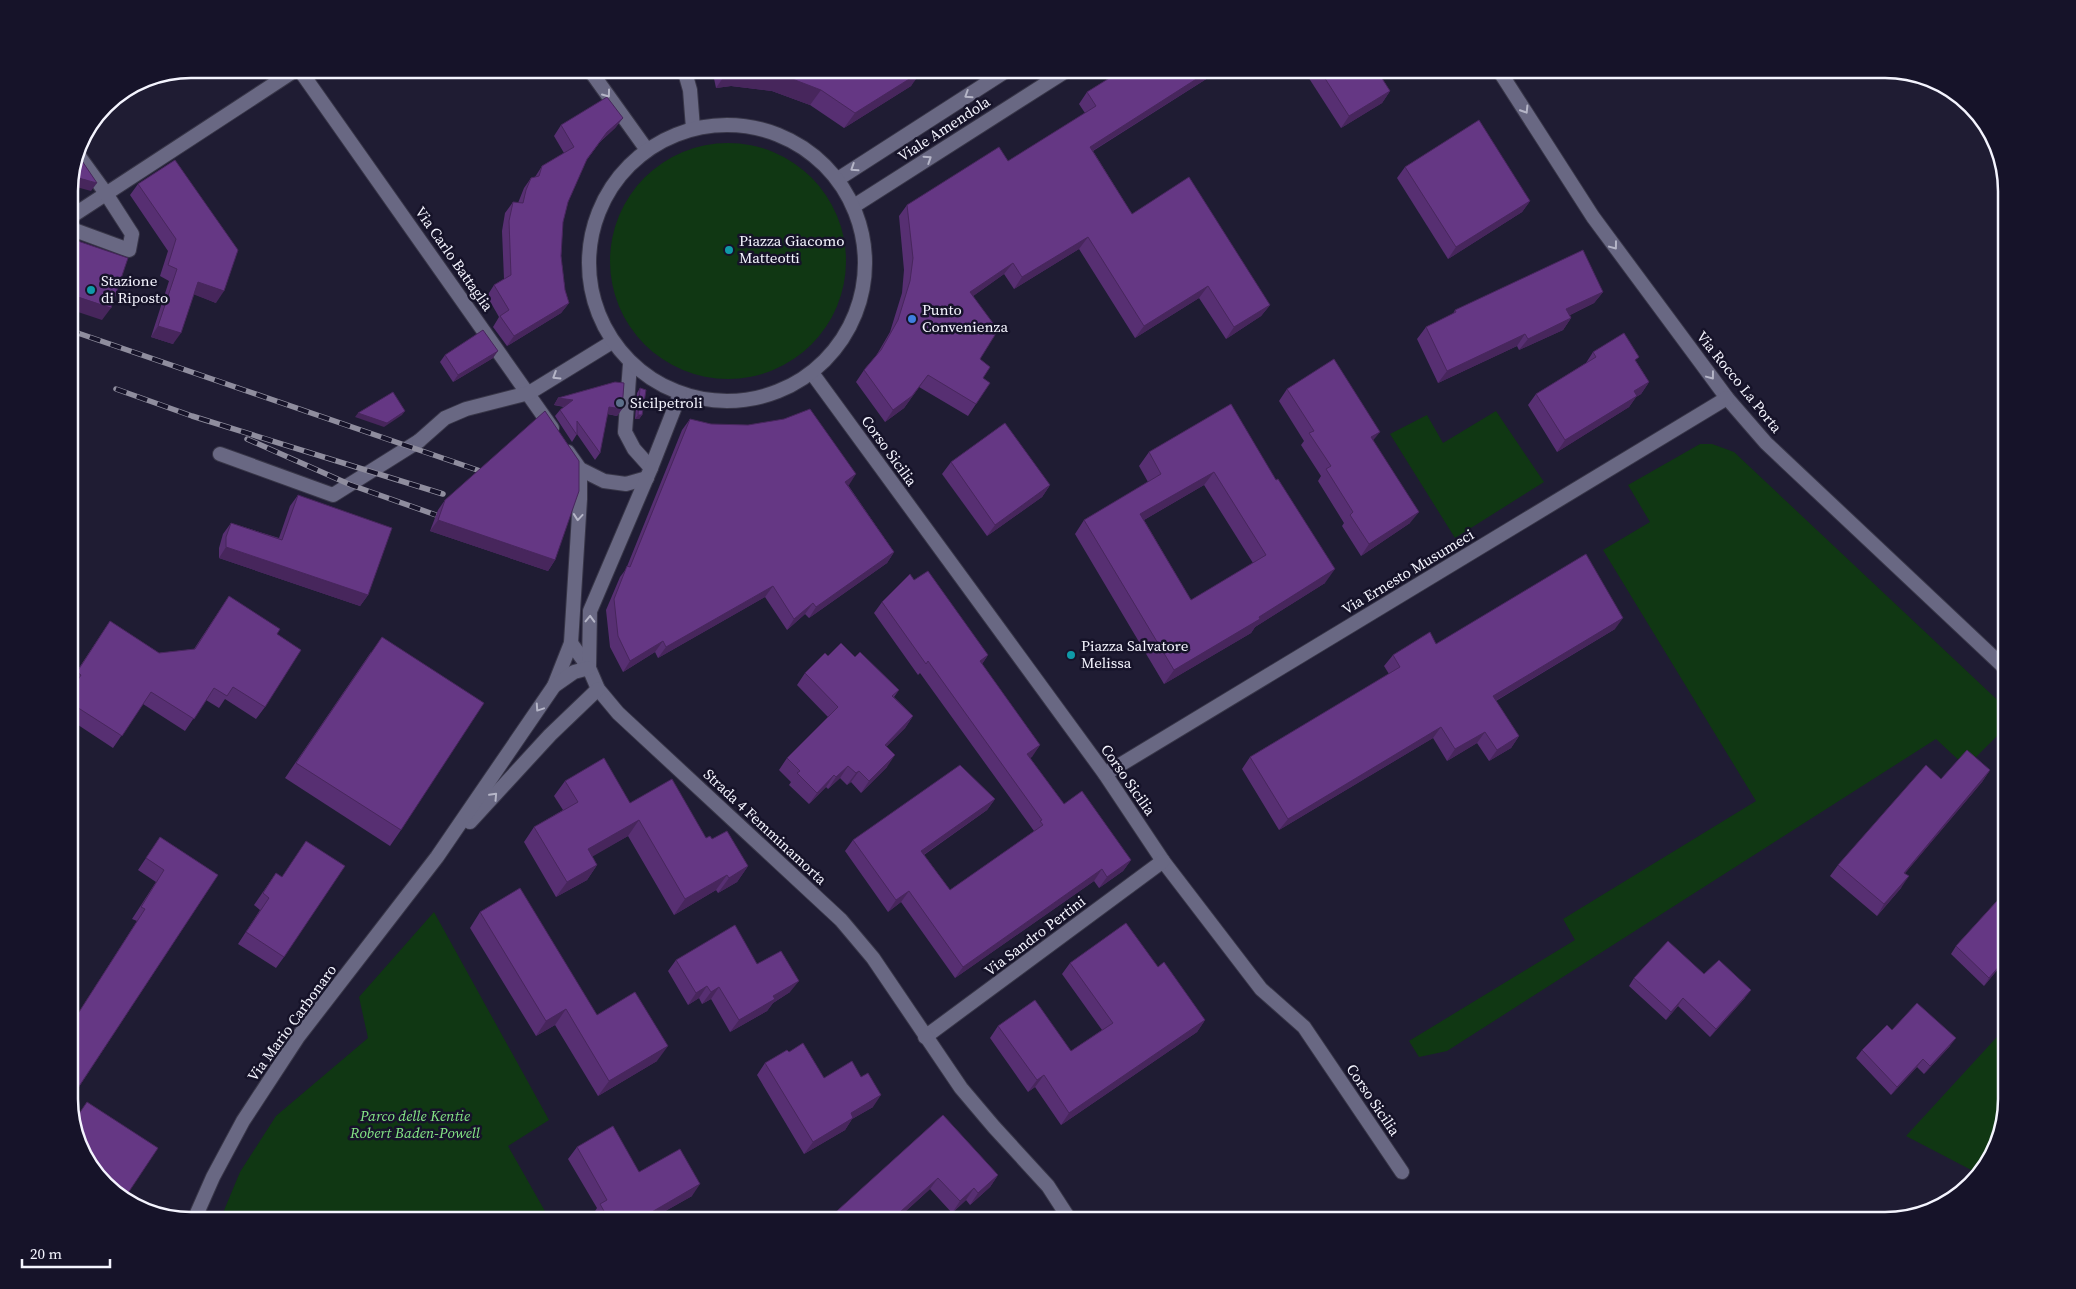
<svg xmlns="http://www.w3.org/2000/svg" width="2076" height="1289" font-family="'Source Serif 4',serif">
  <rect width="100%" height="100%" fill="#1f1c33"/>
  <g fill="#103713">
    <circle cx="728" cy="261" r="118"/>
    <polygon points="1496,411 1544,482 1455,538 1390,434 1427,415 1443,443"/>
    <polygon points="1700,444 1712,444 1734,452 2007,709 2007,726 1966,767 1936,739 1447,1051 1419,1057 1409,1041 1575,940 1563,919 1756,801 1603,550 1650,522 1628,485"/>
    <polygon points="434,912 549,1120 508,1146 550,1220 220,1220 240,1172 276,1116 368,1038 359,997"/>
    <polygon points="2007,1026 2007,1098 1991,1159 1977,1173 1906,1136"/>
  </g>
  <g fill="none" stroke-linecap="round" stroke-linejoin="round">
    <defs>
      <g id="service">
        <polyline points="630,364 625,432 634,449 651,468"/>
        <polyline points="220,454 333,495 419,441"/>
      </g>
      <g id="minor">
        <polyline points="299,69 552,428"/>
        <polyline points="1498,69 1593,217 1727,398 1766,443 2007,670"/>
        <polyline points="838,179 1009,69"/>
        <polyline points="854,206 1069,69"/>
        <polyline points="69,218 297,69"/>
        <polyline points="69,228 129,250 132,234 105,192 76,152"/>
        <polyline points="812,373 1105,774 1163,861 1261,989 1304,1027 1402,1172"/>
        <polyline points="419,441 445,418 466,409 529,393 612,342"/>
        <polyline points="568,452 580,469 604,481 626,484 647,478"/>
        <polyline points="571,643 589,668"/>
        <polyline points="554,686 571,643 580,499 580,469"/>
        <polyline points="1105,774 1727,398"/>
        <polyline points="925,1037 1163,861"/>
      </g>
      <g id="tertiary">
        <polyline points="589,69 647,150"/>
        <polyline points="684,69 690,90 693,128"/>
        <circle cx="727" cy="263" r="138"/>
        <polyline points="680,394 651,468 590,611 589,668 598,689 618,713 841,920 873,958 961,1088 994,1127 1048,1186 1070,1220"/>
        <polyline points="470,822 550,735 598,689"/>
        <polyline points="194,1220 213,1177 243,1121 298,1037 437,857 554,686 574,672 589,668"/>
      </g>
    </defs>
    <use href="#service" stroke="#383648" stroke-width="16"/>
    <use href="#minor" stroke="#383648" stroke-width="16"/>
    <use href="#tertiary" stroke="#383648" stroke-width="16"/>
    <use href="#service" stroke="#696883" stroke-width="14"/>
    <use href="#minor" stroke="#696883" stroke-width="14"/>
    <use href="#tertiary" stroke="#696883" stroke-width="14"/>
    <defs>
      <g id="rail">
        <polyline points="69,330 492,475"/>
        <polyline points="116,389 192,416 443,494"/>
        <polyline points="247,439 351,485 436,515"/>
      </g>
    </defs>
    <use href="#rail" stroke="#8f8d9e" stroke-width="5.5"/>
    <use href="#rail" stroke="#161329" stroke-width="4" stroke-dasharray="11" stroke-linecap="butt"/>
  </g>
  <g fill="#572f72" fill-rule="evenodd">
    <polygon points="712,69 920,69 911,86 844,128 810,105 772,91 731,86 716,88"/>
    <polygon points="1124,69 1222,69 1093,151 1132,214 1270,305 1261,316 1226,339 1199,298 1135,338 1079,249 1014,289 1004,274 973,296 983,378 976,404 968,416 919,387 904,408 885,422 856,382 864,370 876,356 890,332 902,293 904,270 899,216 907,205 1008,161 1085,113 1079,104 1087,92"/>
    <polygon points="1303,69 1376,69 1390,91 1382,103 1341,128"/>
    <polygon points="623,118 615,128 600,142 586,161 568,202 563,222 561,256 565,290 569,303 561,313 507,346 493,327 499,317 487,296 494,285 504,279 502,231 505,213 513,202 518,203 524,188 531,178 535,177 542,166 564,153 554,136 561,125"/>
    <polygon points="175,160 216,303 194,294 173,344 151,337 169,281 160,276 168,251 130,195 138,184"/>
    <polygon points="1405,167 1530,201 1522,212 1448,259 1397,178"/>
    <polygon points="1603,292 1594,303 1570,315 1571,318 1563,330 1519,350 1517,346 1438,383 1417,339 1426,327 1453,314 1455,310"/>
    <polygon points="1593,352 1636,361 1649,382 1641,394 1636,397 1629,407 1557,452 1528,405 1536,394 1586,363"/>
    <polygon points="445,355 493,358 453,382 440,362"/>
    <polygon points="615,382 624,383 622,409 617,416 607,414 600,453 595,460 577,434 572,442 555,416 560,410 564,407 554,405 558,398"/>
    <polygon points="640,388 642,415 639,419 635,419 637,393"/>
    <polygon points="1287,389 1373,441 1410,523 1361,556 1342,526 1344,523 1318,481 1321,476 1301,445 1304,441 1279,401"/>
    <path d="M1231,404l94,179 -70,44 -4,6 -87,51 -89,-150 9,-14 64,-38 -9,-16 10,-14zM1204,485l49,78 -62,37 -47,-80z"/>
    <polygon points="690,419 849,485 848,485 894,552 887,563 809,618 805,614 787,630 765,597 658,658 655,652 623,672 610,647 606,610 620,577 626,569 682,430"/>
    <polygon points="951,462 1050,485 1042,497 987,536 942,474"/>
    <polygon points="298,495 368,595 360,606 219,558 219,548 223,534 231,523 279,538 290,506"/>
    <polygon points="445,500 555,560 548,571 430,531 438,510"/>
    <polygon points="914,580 988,655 982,664 1040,745 1030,758 1064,804 1131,860 1123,871 1099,888 1094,881 955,978 901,902 888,912 845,851 853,840 995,799 987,810 924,855 950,890 1033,832 1034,831 920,673 918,675 874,613 882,602"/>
    <polygon points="229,596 277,634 265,707 256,719 225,699 219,708 206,700 185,731 143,704 113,748 69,719 69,692 72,687 69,685 69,683 110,621 159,653 194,649"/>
    <polygon points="1615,629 1496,701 1519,736 1511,748 1489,761 1477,743 1447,761 1433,738 1279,830 1242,769 1250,757 1389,674 1384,666 1393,655 1436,644"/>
    <polygon points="371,652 401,830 390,846 285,778"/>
    <polygon points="828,656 855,657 899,690 894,697 913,716 905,728 887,746 887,767 861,793 851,782 847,785 840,778 828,789 826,787 809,804 789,785 791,782 779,770 787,758 828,717 797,685 805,673"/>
    <polygon points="1990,770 1982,782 1905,873 1901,888 1877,916 1830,876 1838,865 1941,779"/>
    <polygon points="565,781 630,803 706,838 712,839 748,866 737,882 718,893 716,890 674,915 628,836 592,856 597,865 587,880 556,897 524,842 534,827 563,810 554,796"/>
    <polygon points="160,837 218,875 69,1102 69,1021 72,1023 137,921 132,919 156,882 138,870"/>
    <polygon points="276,873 284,957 276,968 238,944 260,910 254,905"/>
    <polygon points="2007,890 2007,958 1984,986 1951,954 1956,946"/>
    <polygon points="480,912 597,1015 657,1061 598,1096 555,1025 536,1036 470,928"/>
    <polygon points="676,960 757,964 790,992 773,1003 767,1011 730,1032 711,999 702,1004 699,998 688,1005 668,971"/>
    <polygon points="1070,963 1158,967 1205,1020 1197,1032 1061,1125 1035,1087 1028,1092 990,1038 998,1026 1071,1051 1102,1030 1062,974"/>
    <polygon points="1704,974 1745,998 1710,1037 1678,1006 1666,1020 1629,986 1634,978"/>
    <polygon points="1892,1030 1950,1046 1924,1074 1917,1067 1891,1095 1856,1058 1862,1050"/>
    <polygon points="789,1052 824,1078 873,1107 852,1119 845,1130 804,1154 757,1075 765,1063"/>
    <polygon points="943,1115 998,1175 990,1187 970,1205 966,1200 952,1213 930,1189 896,1220 827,1220"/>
    <polygon points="577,1147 639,1172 692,1196 653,1218 654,1220 594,1220 592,1216 597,1208 568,1159"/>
  </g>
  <g fill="#47265c">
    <polygon points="1212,69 1222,69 1081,158 1090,147"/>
    <polygon points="741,71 782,75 821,90 810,105 772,91 731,86 716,88 727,72"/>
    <polygon points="922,71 911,86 844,128 855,113"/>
    <polygon points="1390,91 1382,103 1341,128 1349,116"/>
    <polygon points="623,118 615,128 600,142 579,170 607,132"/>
    <polygon points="71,176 97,183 91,191 69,185"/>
    <polygon points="1530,201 1522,212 1448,259 1456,247"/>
    <polygon points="1088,237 1079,249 1014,289 1022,277"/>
    <polygon points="1013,263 1004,274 962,304 970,292"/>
    <polygon points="198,282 224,291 216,303 190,293"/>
    <polygon points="1208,286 1199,298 1135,338 1144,326"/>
    <polygon points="1603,292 1594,303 1558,321 1566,309"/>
    <polygon points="69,294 111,308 102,320 69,309"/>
    <polygon points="569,303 561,313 507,346 514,336"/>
    <polygon points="1270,305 1261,316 1226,339 1234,327"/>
    <polygon points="1571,318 1563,330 1519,350 1528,339"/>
    <polygon points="158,326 181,333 173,344 151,337"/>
    <polygon points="1525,334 1517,346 1438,383 1447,371"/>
    <polygon points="498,351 493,358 453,382 458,375"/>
    <polygon points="928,375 904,408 885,422 893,410"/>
    <polygon points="1649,382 1641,394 1636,397 1629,407 1557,452 1565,440 1634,391"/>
    <polygon points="558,398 573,400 568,407 554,405"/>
    <polygon points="609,407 622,409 617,416 604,413"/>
    <polygon points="405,411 402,415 384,427 355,417 358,413"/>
    <polygon points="638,415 642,415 639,419 635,419"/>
    <polygon points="1380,432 1371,443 1371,437"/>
    <polygon points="1214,472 1204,485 1130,528 1140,514"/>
    <polygon points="856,474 849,485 838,493 845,482"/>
    <polygon points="1050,485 1042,497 987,536 995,525"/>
    <polygon points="1419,512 1410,523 1361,556 1369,544"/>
    <polygon points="438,520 555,560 548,571 430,531"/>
    <polygon points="226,547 368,595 360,606 219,558"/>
    <polygon points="894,552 887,563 809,618 816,607"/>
    <polygon points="1335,569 1325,583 1255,627 1251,633 1164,684 1174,670"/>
    <polygon points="773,586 765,597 658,658 666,647"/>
    <polygon points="813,603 805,614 787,630 794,619"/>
    <polygon points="1623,618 1615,629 1485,707 1493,696"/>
    <polygon points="663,641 655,652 623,672 630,661"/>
    <polygon points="988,655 980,667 980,661"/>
    <polygon points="913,716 905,728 877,756 885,745"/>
    <polygon points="1441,727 1433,738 1279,830 1288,819"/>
    <polygon points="1485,732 1477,743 1447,761 1455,749"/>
    <polygon points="1519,736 1511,748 1489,761 1497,750"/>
    <polygon points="1040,745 1032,757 1020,765 1027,754"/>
    <polygon points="895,755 887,767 861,793 869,781"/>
    <polygon points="848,766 840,778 828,789 836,777"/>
    <polygon points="1990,770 1982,782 1896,884 1904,873"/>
    <polygon points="859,771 851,782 847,785 856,773"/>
    <polygon points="834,775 826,787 809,804 817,793"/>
    <polygon points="995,799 987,810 913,862 921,851"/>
    <polygon points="639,820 628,836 578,865 588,849"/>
    <polygon points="1131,860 1123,871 1099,888 1107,877"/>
    <polygon points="597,865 587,880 556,897 567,882"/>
    <polygon points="748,866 737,882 718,893 729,878"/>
    <polygon points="1102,869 1094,881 955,978 963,967"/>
    <polygon points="727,875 716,890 674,915 685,899"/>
    <polygon points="1909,876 1901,888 1877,916 1884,904"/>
    <polygon points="909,891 901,902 888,912 896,900"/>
    <polygon points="2007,957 2007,958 1984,986 1989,978"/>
    <polygon points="799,981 790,992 773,1003 767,1011 730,1032 739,1020 773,996"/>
    <polygon points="707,986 699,998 688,1005 696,993"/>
    <polygon points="719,987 711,999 702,1004 711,992"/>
    <polygon points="1751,990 1745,998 1710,1037 1716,1029"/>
    <polygon points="1683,998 1678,1006 1666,1020 1671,1012"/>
    <polygon points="566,1009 555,1025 536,1036 546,1021"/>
    <polygon points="1205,1020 1197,1032 1061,1125 1069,1113"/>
    <polygon points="1956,1038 1950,1046 1924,1074 1930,1066"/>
    <polygon points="668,1046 657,1061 598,1096 609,1081"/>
    <polygon points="1923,1059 1917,1067 1891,1095 1897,1087"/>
    <polygon points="1044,1075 1035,1087 1028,1092 1037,1080"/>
    <polygon points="881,1095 873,1107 852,1119 845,1130 804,1154 813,1142 851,1113"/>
    <polygon points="998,1175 990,1187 970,1205 978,1193"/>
    <polygon points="938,1178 930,1189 896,1220 891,1220"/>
    <polygon points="700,1184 692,1196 649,1220 650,1213"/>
    <polygon points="974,1188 966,1200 952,1213 960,1201"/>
  </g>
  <g fill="#653784" stroke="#47265c" fill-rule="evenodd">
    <polygon points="726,69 920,69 922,71 855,113 821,90 782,75 741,71 727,72"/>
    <polygon points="1124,69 1212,69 1090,147 1132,214 1189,177 1270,305 1234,327 1208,286 1144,326 1088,237 1022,277 1013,263 970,292 998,330 980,359 990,367 983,378 990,383 976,404 928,375 912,396 893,410 864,370 881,350 898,320 910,281 913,258 907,205 999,147 1008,161 1096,106 1087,92"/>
    <polygon points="1319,69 1376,69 1390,91 1349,116"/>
    <polygon points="607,97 623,118 607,132 587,159 568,202 563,222 561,256 565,290 569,303 514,336 500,316 509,310 494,285 511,275 509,221 513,202 523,203 526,190 531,178 539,176 542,166 574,147 561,125"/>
    <polygon points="1479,120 1530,201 1456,247 1405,167"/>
    <polygon points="76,152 97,183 71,176"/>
    <polygon points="175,160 238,250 224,291 198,282 181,333 158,326 177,269 168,265 176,239 138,184"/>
    <polygon points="69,238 128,258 111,308 69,294"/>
    <polygon points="1583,250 1603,292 1566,309 1571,318 1528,339 1525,334 1447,371 1426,327 1456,312 1455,310"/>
    <polygon points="483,330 498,351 458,375 445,355"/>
    <polygon points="1624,333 1639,357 1635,360 1649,382 1634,391 1637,396 1565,440 1536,394 1596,357 1593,352"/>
    <polygon points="1334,359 1380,432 1371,437 1419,512 1369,544 1350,515 1353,512 1326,469 1331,466 1309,433 1314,431 1287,389"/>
    <polygon points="615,382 624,383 622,409 609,407 600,453 577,421 577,435 560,410 573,400 558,398"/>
    <polygon points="640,388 646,390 642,415 638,415"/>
    <polygon points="393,392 405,411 387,423 358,413"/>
    <path d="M1231,404l45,76 2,-1 57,90 -76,48 1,2 -86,51 -90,-150 77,-46 -12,-22zM1214,472l52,83 -75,45 -51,-86z"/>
    <polygon points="810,409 856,474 845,482 894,552 816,607 813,603 794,619 773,586 666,647 663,641 630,661 618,636 614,599 627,566 630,567 690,419 711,424 748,425 784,419"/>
    <polygon points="545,411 579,461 579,491 555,560 438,520 445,500"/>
    <polygon points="1005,423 1050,485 995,525 951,462"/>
    <polygon points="298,495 392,528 368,595 226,547 226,537 231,523 282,540"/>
    <polygon points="1586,554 1623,618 1493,696 1519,736 1497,750 1485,732 1455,749 1441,727 1288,819 1250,757 1400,667 1393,655 1430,632 1436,644"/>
    <polygon points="928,571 988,655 980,661 1040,745 1027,754 1064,804 1082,791 1131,860 1107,877 1102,869 963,967 909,891 896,900 853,840 960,765 995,799 921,851 950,890 1043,825 1040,821 1042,820 928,661 926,664 882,602 910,574 914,580"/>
    <polygon points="229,596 280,629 277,634 301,650 265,707 233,687 227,696 214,688 194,719 151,692 122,736 69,702 69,694 81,675 77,672 110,621 159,653 195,649"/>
    <polygon points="382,637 484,703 401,830 296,763"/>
    <polygon points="841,643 855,657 860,652 899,690 892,696 913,716 885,745 895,755 869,781 859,771 856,773 848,766 836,777 834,775 817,793 797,773 800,771 787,758 838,707 805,673 825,653 828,656"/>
    <polygon points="1967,750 1990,770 1904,873 1909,876 1884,904 1838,865 1926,765 1941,779"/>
    <polygon points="604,758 630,803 672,779 706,838 710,836 712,839 727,831 748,866 729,878 727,875 685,899 639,820 588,849 597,865 567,882 534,827 578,802 565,781"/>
    <polygon points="160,837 218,875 70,1100 69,1100 69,1021 72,1023 145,909 141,907 164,870 146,858"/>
    <polygon points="306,841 345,866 284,957 246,932 269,898 263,893 276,873 282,877"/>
    <polygon points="69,870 79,877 69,893"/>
    <polygon points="520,888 597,1015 635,992 668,1046 609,1081 566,1009 546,1021 480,912"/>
    <polygon points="2007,890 2007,957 1989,978 1956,946"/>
    <polygon points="1126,923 1158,967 1164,962 1205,1020 1069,1113 1044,1075 1037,1080 998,1026 1035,1000 1071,1051 1113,1023 1070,963"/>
    <polygon points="735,925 757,964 781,951 799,981 773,996 775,999 739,1020 719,987 711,992 707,986 696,993 676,960"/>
    <polygon points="1668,941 1704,974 1719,960 1751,990 1716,1029 1683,998 1671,1012 1634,978"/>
    <polygon points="1917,1003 1956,1038 1930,1066 1923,1059 1897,1087 1862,1050 1887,1025 1892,1030"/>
    <polygon points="803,1043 824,1078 852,1061 861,1077 868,1073 881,1095 851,1113 853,1118 813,1142 765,1063 787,1050 789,1052"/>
    <polygon points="87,1102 158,1148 124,1199 85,1159 74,1121"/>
    <polygon points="943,1115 998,1175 978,1193 974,1188 960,1201 938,1178 891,1220 827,1220"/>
    <polygon points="613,1126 639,1172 680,1149 700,1184 650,1213 654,1220 609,1220 600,1204 607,1200 577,1147"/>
  </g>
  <defs><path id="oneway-chevron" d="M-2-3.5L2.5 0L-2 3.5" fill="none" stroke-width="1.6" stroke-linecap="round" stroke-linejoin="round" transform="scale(1.25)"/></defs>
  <g stroke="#b5b5c7">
    <use href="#oneway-chevron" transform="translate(607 94) rotate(54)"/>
    <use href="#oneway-chevron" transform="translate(968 95) rotate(147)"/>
    <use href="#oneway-chevron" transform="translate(1525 110) rotate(58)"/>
    <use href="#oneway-chevron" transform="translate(928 159) rotate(-33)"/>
    <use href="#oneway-chevron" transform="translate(854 168) rotate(147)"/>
    <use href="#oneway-chevron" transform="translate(1614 246) rotate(53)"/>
    <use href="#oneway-chevron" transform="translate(556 376) rotate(148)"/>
    <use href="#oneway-chevron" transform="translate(1711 376) rotate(53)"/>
    <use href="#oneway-chevron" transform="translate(578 517) rotate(95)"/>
    <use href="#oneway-chevron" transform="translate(590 619) rotate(-88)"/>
    <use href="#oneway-chevron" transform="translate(539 708) rotate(124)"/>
    <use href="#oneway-chevron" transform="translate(494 796) rotate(-47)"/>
  </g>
  <g fill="#0f9aa8" stroke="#161329" stroke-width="2">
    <circle cx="729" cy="250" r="5"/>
    <circle cx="91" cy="290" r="5"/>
    <circle cx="1071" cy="655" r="5"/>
  </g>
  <circle fill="#3f7fe0" stroke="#161329" stroke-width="2" cx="912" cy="319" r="5"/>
  <circle fill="#5c6f8a" stroke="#161329" stroke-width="2" cx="620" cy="403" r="5"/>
  <g text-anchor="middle" stroke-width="5" stroke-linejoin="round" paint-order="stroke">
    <g font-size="15" fill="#f4f4fe" stroke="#161329">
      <text transform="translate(944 129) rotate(-33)" y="5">Viale Amendola</text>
      <text transform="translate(454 259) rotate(55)" y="5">Via Carlo Battaglia</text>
      <text transform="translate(1739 382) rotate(51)" y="5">Via Rocco La Porta</text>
      <text transform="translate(889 451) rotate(54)" y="5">Corso Sicilia</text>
      <text transform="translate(1408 572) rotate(-31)" y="5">Via Ernesto Musumeci</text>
      <text transform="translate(1128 780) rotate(55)" y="5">Corso Sicilia</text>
      <text transform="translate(765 827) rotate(43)" y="5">Strada 4 Femminamorta</text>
      <text transform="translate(1035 936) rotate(-37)" y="5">Via Sandro Pertini</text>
      <text transform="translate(292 1023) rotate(-54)" y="5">Via Mario Carbonaro</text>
      <text transform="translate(1373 1100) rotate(56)" y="5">Corso Sicilia</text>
    </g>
    <g font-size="15" fill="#f4f4fe" stroke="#161329" text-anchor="start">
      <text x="739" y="246">Piazza Giacomo<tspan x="739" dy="17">Matteotti</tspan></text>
      <text x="101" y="286">Stazione<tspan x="101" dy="17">di Riposto</tspan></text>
      <text x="922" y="315">Punto<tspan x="922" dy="17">Convenienza</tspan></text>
      <text x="630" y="408">Sicilpetroli</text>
      <text x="1081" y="651">Piazza Salvatore<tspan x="1081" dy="17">Melissa</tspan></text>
    </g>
    <g font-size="15" font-style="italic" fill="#85e686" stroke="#161329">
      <text x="415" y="1121">Parco delle Kentie<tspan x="415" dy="17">Robert Baden-Powell</tspan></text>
    </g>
  </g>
  <path d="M0 0H2076V1289H0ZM191 78H1885A113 113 0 0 1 1998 191V1099A113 113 0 0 1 1885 1212H191A113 113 0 0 1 78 1099V191A113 113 0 0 1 191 78Z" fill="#161329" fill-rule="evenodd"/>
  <path fill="none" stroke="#f4f4fe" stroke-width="2.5" d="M191 78H1885A113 113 0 0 1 1998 191V1099A113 113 0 0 1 1885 1212H191A113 113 0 0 1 78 1099V191A113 113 0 0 1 191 78Z"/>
  <path d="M22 1259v8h88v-8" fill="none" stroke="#f4f4fe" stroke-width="2.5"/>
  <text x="30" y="1259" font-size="15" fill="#f4f4fe" stroke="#161329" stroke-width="4" paint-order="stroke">20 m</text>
</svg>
